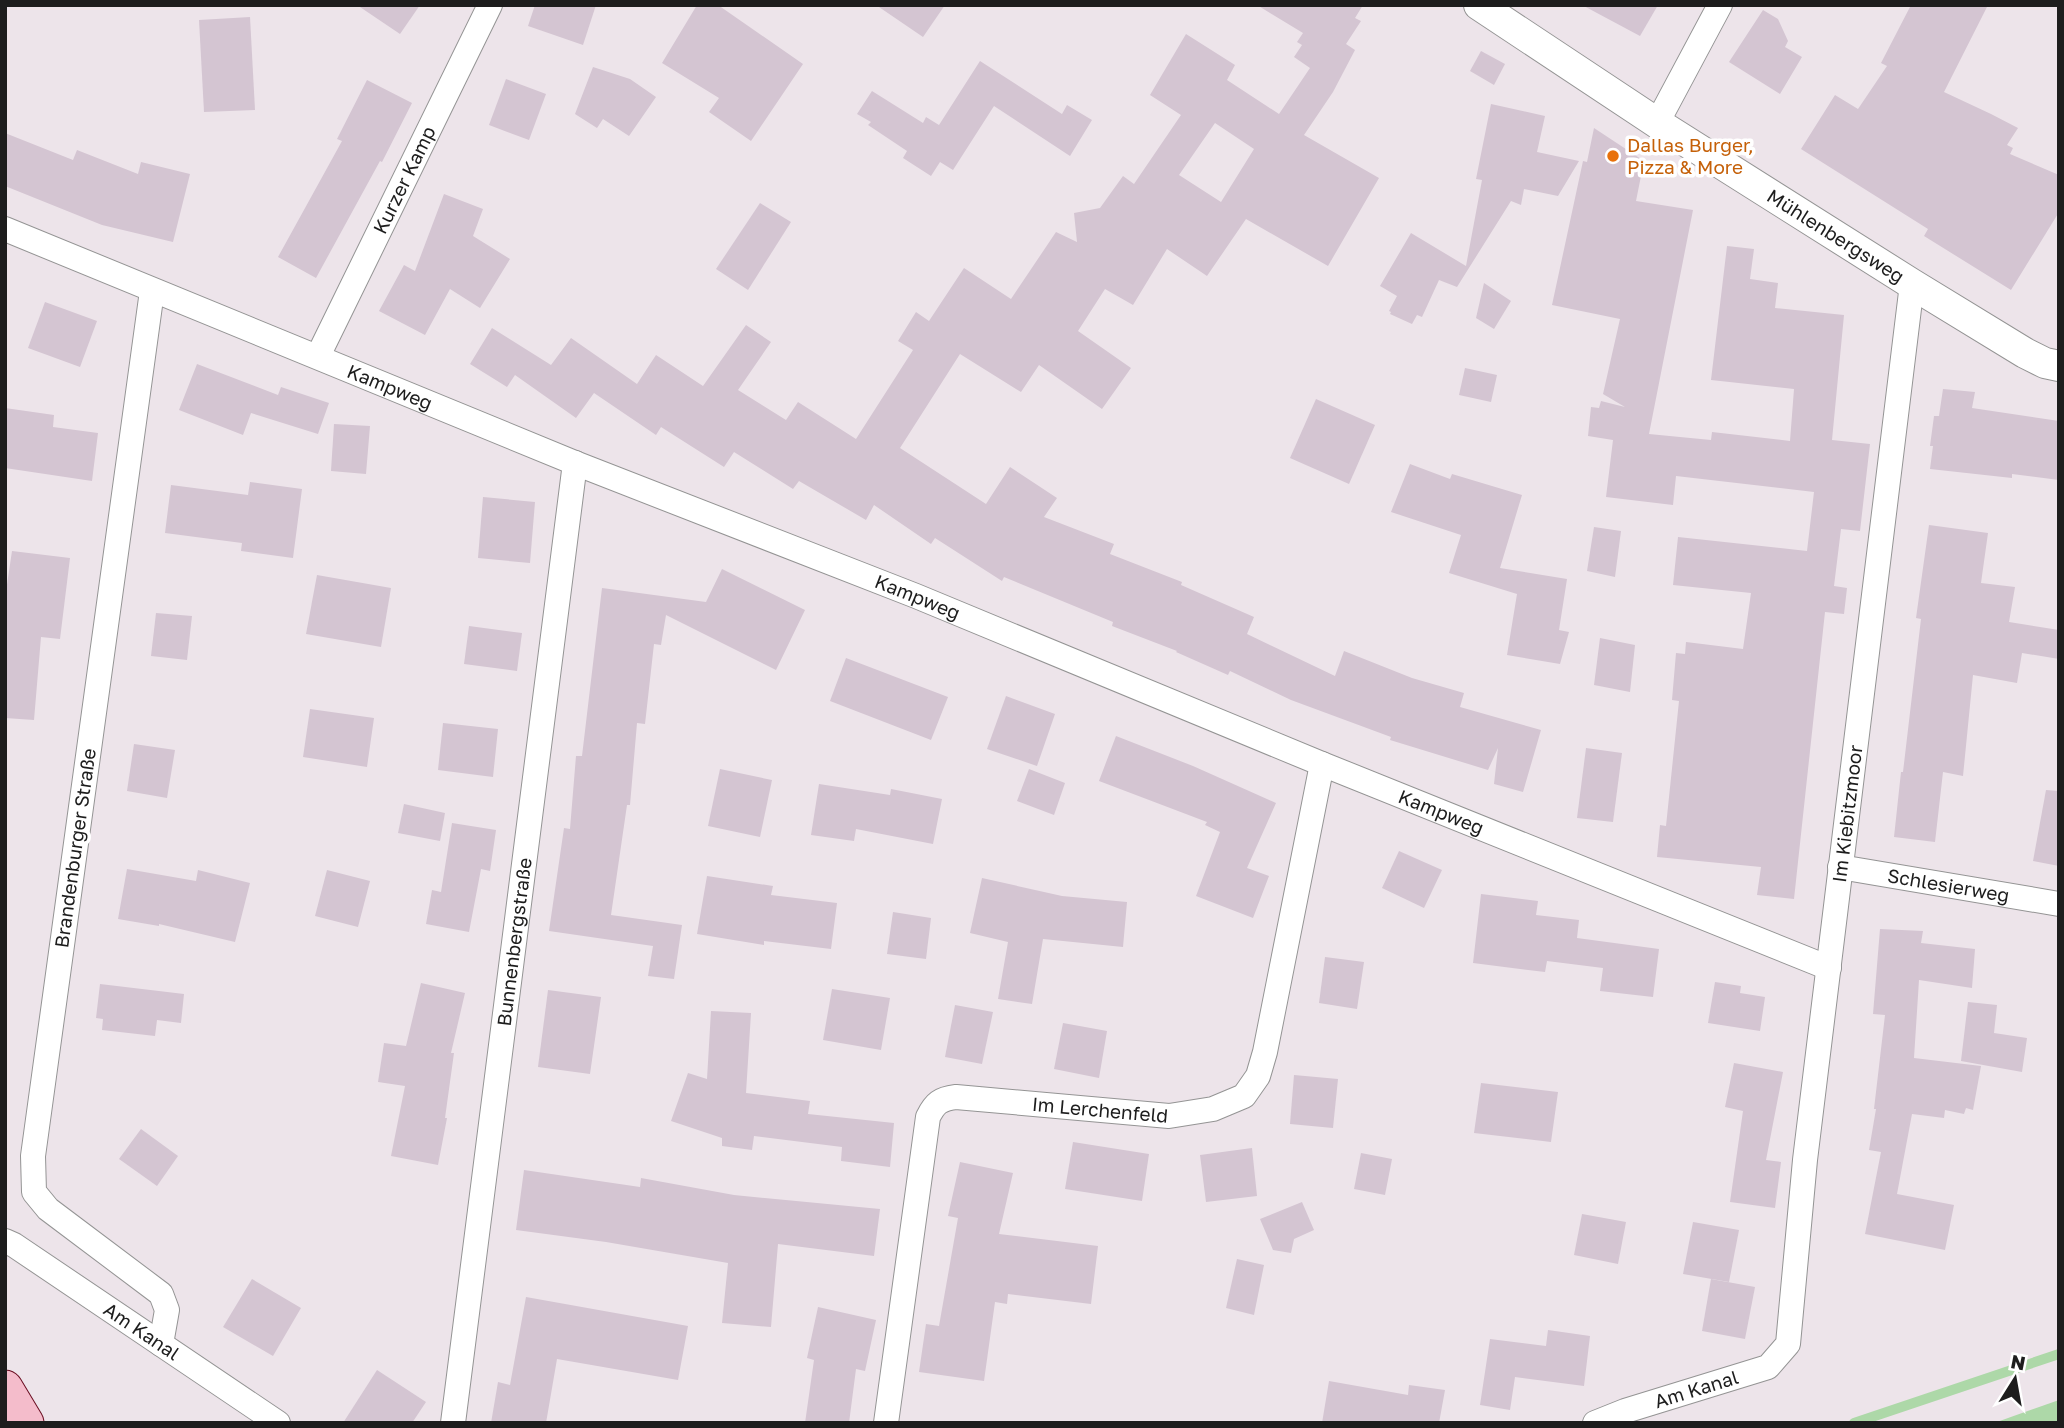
<svg xmlns="http://www.w3.org/2000/svg" width="2064" height="1428" font-family="'Golos Text',sans-serif">
  <rect width="100%" height="100%" fill="#ede4ea"/>
  <polygon fill="#add8a8" points="2059,1400 2059,1423 1994,1423"/>
  <g fill="none" stroke-linecap="round" stroke-linejoin="round">
    <polyline stroke="#add8a8" stroke-width="10" points="1854,1423 2059,1354"/>
  </g>
  <g fill="#d4c5d2" fill-rule="evenodd">
    <polygon points="357,5 420,5 400,34"/>
    <polygon points="535,5 596,5 583,45 528,26"/>
    <polygon points="697,5 718,5 803,64 751,141 709,112 719,98 662,63"/>
    <polygon points="876,5 945,5 923,37"/>
    <path d="M1257,5h106l-8,13 6,3 -15,23 9,6 -22,42 -29,43 75,43 -51,88 -82,-47 -39,57 -40,-27 -34,56 -28,-16 -27,42 53,37 -29,41 -63,-44 -18,27 -61,-38 -60,94 86,56 24,-37 47,31 -13,19 70,27 -4,10 72,28 -1,3 73,32 -7,17 88,42 9,-25 68,27 52,15 -4,14 81,23 -18,62 -29,-8 4,-36 -10,22 -98,-30 1,-3 -100,-37 -61,-29 -2,4 -52,-23 1,-1 -65,-25 1,-4 -109,-45 -2,4 -67,-43 -4,6 -57,-39 -8,15 -67,-39 -6,8 -59,-37 -10,15 -63,-40 -5,8 -62,-42 -18,25 -61,-43 -8,12 -37,-23 22,-36 59,37 20,-27 66,46 19,-29 47,31 43,-61 25,17 -33,48 48,30 12,-18 58,37 57,-89 -15,-9 18,-29 13,9 35,-53 47,31 45,-67 21,10 -3,-29 26,-5 23,-32 11,8 47,-69 -31,-20 36,-61 49,31 -8,15 52,34 31,-46 -16,-11 8,-12 -5,-3 6,-9zM1215,123l39,26 -33,53 -42,-27z"/>
    <polygon points="1582,5 1658,5 1640,36"/>
    <polygon points="1911,5 1988,5 1944,92 1991,114 2018,128 2007,145 2013,148 2010,154 2059,175 2059,212 2011,290 1924,236 1928,229 1801,149 1835,95 1858,109 1887,66 1881,63"/>
    <polygon points="1763,10 1778,19 1788,41 1785,47 1802,57 1780,94 1729,62"/>
    <polygon points="250,17 255,110 204,112 199,20"/>
    <polygon points="1481,51 1505,64 1494,85 1470,71"/>
    <polygon points="980,61 1062,114 1067,105 1092,120 1070,156 994,106 953,170 940,162 931,176 903,158 907,151 868,125 871,122 857,114 872,91 923,123 926,117 939,125"/>
    <polygon points="593,67 630,79 656,97 629,136 603,119 597,128 575,114"/>
    <polygon points="506,79 546,94 529,140 489,125"/>
    <polygon points="367,80 412,103 382,162 380,161 316,278 278,257 342,141 337,139"/>
    <polygon points="1491,104 1545,116 1537,152 1579,161 1558,196 1524,189 1521,205 1511,201 1457,287 1439,280 1422,317 1417,315 1412,324 1390,314 1391,312 1389,311 1397,296 1380,286 1411,233 1466,266 1482,180 1476,179"/>
    <polygon points="1594,128 1644,161 1636,201 1693,210 1649,434 1711,440 1712,432 1790,441 1794,389 1711,380 1727,246 1754,249 1750,279 1778,283 1775,308 1844,315 1832,440 1870,444 1860,531 1841,529 1834,586 1847,588 1844,614 1825,612 1794,899 1757,895 1761,867 1657,857 1660,825 1666,826 1679,701 1672,700 1676,653 1685,654 1686,642 1743,649 1751,593 1673,585 1678,537 1807,551 1814,492 1676,476 1673,505 1606,497 1613,440 1588,436 1591,407 1599,408 1601,401 1625,407 1603,394 1620,319 1552,305 1583,161 1587,162"/>
    <polygon points="5,133 73,160 77,150 138,174 141,162 190,174 173,242 102,225 5,186"/>
    <polygon points="444,194 483,209 473,236 510,259 480,308 450,289 425,335 379,311 404,265 415,271"/>
    <polygon points="760,203 791,222 748,290 716,269"/>
    <polygon points="1484,283 1511,301 1494,329 1476,318"/>
    <polygon points="45,302 97,321 80,367 28,348"/>
    <polygon points="197,364 278,395 281,387 329,403 318,434 251,413 243,435 179,410"/>
    <polygon points="1465,368 1497,375 1491,402 1459,395"/>
    <polygon points="1943,389 1975,392 1972,408 2059,421 2059,480 2012,474 2012,478 1930,469 1933,446 1930,446 1934,416 1939,416"/>
    <polygon points="1316,399 1375,425 1349,484 1290,458"/>
    <polygon points="5,408 54,415 53,427 98,433 92,481 5,468"/>
    <polygon points="334,424 370,426 366,474 331,471"/>
    <polygon points="1410,464 1450,479 1452,474 1522,495 1500,568 1567,579 1559,630 1569,632 1560,664 1507,655 1517,594 1449,573 1461,535 1391,512"/>
    <polygon points="250,482 302,489 293,558 241,551 242,543 165,533 171,485 248,495"/>
    <polygon points="483,497 535,502 530,563 478,558"/>
    <polygon points="1929,525 1988,533 1981,583 2015,587 2009,622 2059,630 2059,659 2022,653 2017,683 1973,675 1963,776 1943,772 1935,842 1894,837 1901,772 1903,772 1921,619 1916,618"/>
    <polygon points="1594,527 1621,531 1615,577 1587,571"/>
    <polygon points="12,551 70,558 60,639 41,637 34,720 5,718 5,598"/>
    <polygon points="722,569 805,610 776,670 666,615 661,645 654,644 645,724 637,723 630,805 627,805 611,915 682,925 674,979 648,976 653,946 549,931 564,828 570,829 576,756 582,756 602,588 706,602"/>
    <polygon points="317,575 391,588 381,647 306,634"/>
    <polygon points="156,613 192,616 187,660 151,656"/>
    <polygon points="469,626 522,633 517,671 464,664"/>
    <polygon points="1600,638 1635,645 1630,692 1594,685"/>
    <polygon points="846,658 948,697 931,740 830,701"/>
    <polygon points="1006,696 1055,714 1037,766 987,749"/>
    <polygon points="310,709 374,718 367,767 303,757"/>
    <polygon points="443,723 498,729 493,777 438,770"/>
    <polygon points="1116,736 1193,766 1276,803 1247,868 1269,876 1253,918 1196,896 1220,832 1205,825 1207,822 1099,781"/>
    <polygon points="134,744 175,750 167,798 127,791"/>
    <polygon points="1586,748 1622,753 1613,822 1577,818"/>
    <polygon points="720,769 772,780 760,837 708,826"/>
    <polygon points="1029,769 1065,783 1054,815 1017,801"/>
    <polygon points="819,784 890,795 891,789 942,799 933,844 856,829 854,841 811,835"/>
    <polygon points="2046,790 2059,791 2059,866 2033,861"/>
    <polygon points="404,804 445,813 440,841 398,833"/>
    <polygon points="452,823 496,830 490,871 481,869 469,932 426,924 432,890 441,892"/>
    <polygon points="1399,851 1442,870 1424,908 1382,888"/>
    <polygon points="127,869 196,881 198,870 250,883 235,942 159,924 159,926 118,919"/>
    <polygon points="327,870 370,881 358,927 315,916"/>
    <polygon points="707,876 773,886 771,895 837,903 831,949 764,941 764,945 697,934"/>
    <polygon points="982,878 1062,896 1127,902 1123,947 1043,939 1032,1004 998,999 1008,942 970,933"/>
    <polygon points="1481,894 1538,901 1536,915 1579,920 1577,938 1659,949 1653,997 1600,991 1603,968 1547,961 1545,972 1473,963"/>
    <polygon points="893,912 931,918 926,959 887,954"/>
    <polygon points="1880,929 1923,931 1921,943 1975,949 1972,988 1919,980 1914,1058 1981,1066 1973,1110 1966,1108 1964,1114 1945,1110 1944,1118 1912,1114 1897,1194 1954,1205 1945,1250 1865,1234 1881,1152 1869,1150 1876,1109 1874,1109 1885,1015 1873,1014"/>
    <polygon points="1325,957 1364,962 1357,1009 1319,1003"/>
    <polygon points="1715,982 1741,986 1740,993 1765,997 1760,1031 1708,1023"/>
    <polygon points="421,983 465,993 451,1053 454,1053 445,1118 447,1118 438,1165 391,1156 405,1086 378,1082 384,1043 406,1046"/>
    <polygon points="100,984 184,994 181,1023 157,1020 155,1036 102,1030 103,1019 96,1018"/>
    <polygon points="832,989 890,998 881,1050 823,1040"/>
    <polygon points="548,990 601,997 590,1074 538,1067"/>
    <polygon points="1968,1002 1997,1005 1994,1033 2027,1038 2022,1072 1961,1061"/>
    <polygon points="955,1005 993,1012 982,1064 945,1057"/>
    <polygon points="711,1011 751,1013 746,1093 810,1101 808,1114 894,1123 890,1167 841,1161 842,1147 754,1136 752,1150 722,1146 722,1138 671,1121 688,1073 707,1079"/>
    <polygon points="1063,1023 1107,1031 1099,1078 1054,1069"/>
    <polygon points="1734,1063 1783,1072 1766,1160 1781,1162 1775,1208 1730,1202 1743,1111 1725,1107"/>
    <polygon points="1294,1075 1338,1079 1333,1128 1290,1124"/>
    <polygon points="1481,1083 1558,1092 1551,1142 1474,1133"/>
    <polygon points="141,1129 178,1156 157,1186 119,1159"/>
    <polygon points="1073,1142 1149,1154 1142,1201 1065,1189"/>
    <polygon points="1252,1148 1257,1196 1206,1202 1200,1155"/>
    <polygon points="1361,1153 1392,1159 1385,1195 1354,1189"/>
    <polygon points="960,1162 1013,1173 999,1234 1098,1246 1091,1304 1008,1294 1007,1304 995,1302 984,1381 919,1372 926,1324 939,1326 958,1218 948,1216"/>
    <polygon points="524,1170 640,1187 641,1178 734,1195 880,1209 874,1256 778,1244 771,1327 722,1323 728,1263 606,1242 516,1230"/>
    <polygon points="1302,1202 1314,1230 1294,1239 1291,1253 1273,1250 1260,1219"/>
    <polygon points="1582,1214 1626,1222 1618,1264 1574,1255"/>
    <polygon points="1693,1222 1739,1230 1729,1282 1683,1274"/>
    <polygon points="1237,1259 1264,1265 1254,1315 1226,1308"/>
    <polygon points="252,1279 301,1308 273,1356 223,1327"/>
    <polygon points="1711,1279 1755,1287 1745,1339 1702,1331"/>
    <polygon points="526,1297 688,1326 678,1380 557,1359 546,1423 491,1423 498,1382 510,1385"/>
    <polygon points="818,1307 876,1320 865,1371 856,1369 849,1423 805,1423 814,1360 807,1358"/>
    <polygon points="1548,1330 1590,1336 1584,1386 1515,1377 1510,1410 1480,1405 1490,1339 1546,1346"/>
    <polygon points="377,1370 426,1402 412,1423 343,1423"/>
    <polygon points="1329,1381 1408,1395 1409,1385 1445,1390 1439,1423 1322,1423"/>
  </g>
  <g fill="none" stroke-linecap="round" stroke-linejoin="round">
    <defs>
      <g id="minor">
        <polyline points="1657,123 1720,5"/>
        <path id="s1" d="M5,229l570,234 341,133 406,168 507,204"/>
        <polyline points="152,291 33,1156 34,1192 48,1209 161,1294 167,1310 161,1344"/>
        <path id="s2" d="M318,356l172,-351"/>
        <path id="s3" d="M1840,867l219,37"/>
        <path id="s4" d="M5,1241l9,4 264,178"/>
        <path id="s5" d="M453,1423l122,-960"/>
        <path id="s6" d="M886,1423l42,-306c7,-14 12,-18 28,-20l213,19 44,-7 31,-13 14,-20 7,-24 57,-288"/>
        <path id="s7" d="M1595,1423l30,-12 143,-44 20,-23 17,-184 107,-876"/>
      </g>
      <g id="tertiary">
        <path id="s8" d="M1479,5l178,118 255,161 113,69 20,10 14,3"/>
      </g>
      <polyline id="secondary" points="5,1388 26,1423"/>
    </defs>
    <use href="#minor" stroke="#949494" stroke-width="26"/>
    <use href="#tertiary" stroke="#949494" stroke-width="32"/>
    <use href="#secondary" stroke="#6b0e22" stroke-width="37"/>
    <use href="#minor" stroke="#fff" stroke-width="24"/>
    <use href="#tertiary" stroke="#fff" stroke-width="30"/>
    <use href="#secondary" stroke="#f4bccb" stroke-width="35"/>
  </g>
  <circle fill="#e8710a" stroke="#fff" stroke-width="2.5" cx="1613" cy="156" r="7"/>
  <g text-anchor="middle" stroke-width="7" stroke-linejoin="round" paint-order="stroke">
    <g font-size="19" fill="#c56008" stroke="#fff" text-anchor="start">
      <text x="1627" y="152">Dallas Burger,<tspan x="1627" dy="22">Pizza &amp; More</tspan></text>
    </g>
    <g font-size="19" fill="#1d1d1d" stroke="#fff">
      <text dy="7" stroke="none"><textPath href="#s2" startOffset="196">Kurzer Kamp</textPath></text>
      <text dy="7" stroke="none"><textPath href="#s8" startOffset="425">Mühlenbergsweg</textPath></text>
      <text dy="7" stroke="none"><textPath href="#s1" startOffset="416">Kampweg</textPath></text>
      <text dy="7" stroke="none"><textPath href="#s1" startOffset="984">Kampweg</textPath></text>
      <text dy="7" stroke="none"><textPath href="#s1" startOffset="1550">Kampweg</textPath></text>
      <text dy="7" stroke="none"><textPath href="#s7" startOffset="746">Im Kiebitzmoor</textPath></text>
      <text transform="translate(75 848) rotate(-82)" y="7">Brandenburger Straße</text>
      <text dy="7" stroke="none"><textPath href="#s3" startOffset="110">Schlesierweg</textPath></text>
      <text dy="7" stroke="none"><textPath href="#s5" startOffset="485">Bunnenbergstraße</textPath></text>
      <text dy="7" stroke="none"><textPath href="#s6" startOffset="490">Im Lerchenfeld</textPath></text>
      <text dy="7" stroke="none"><textPath href="#s4" startOffset="164">Am Kanal</textPath></text>
      <text dy="7" stroke="none"><textPath href="#s7" startOffset="107">Am Kanal</textPath></text>
    </g>
  </g>
  <rect width="2064" height="1428" fill="none" stroke="#1d1d1d" stroke-width="14"/>
  <g transform="translate(2015 1379) rotate(11)" stroke="#ffffff" stroke-width="5" paint-order="stroke">
  <path d="M0-5L12 26L0 18L-12 26Z" fill="#1d1d1d"/>
  <text y="-10" font-size="19" font-weight="bold" text-anchor="middle" fill="#1d1d1d">N</text>
  </g>
</svg>
